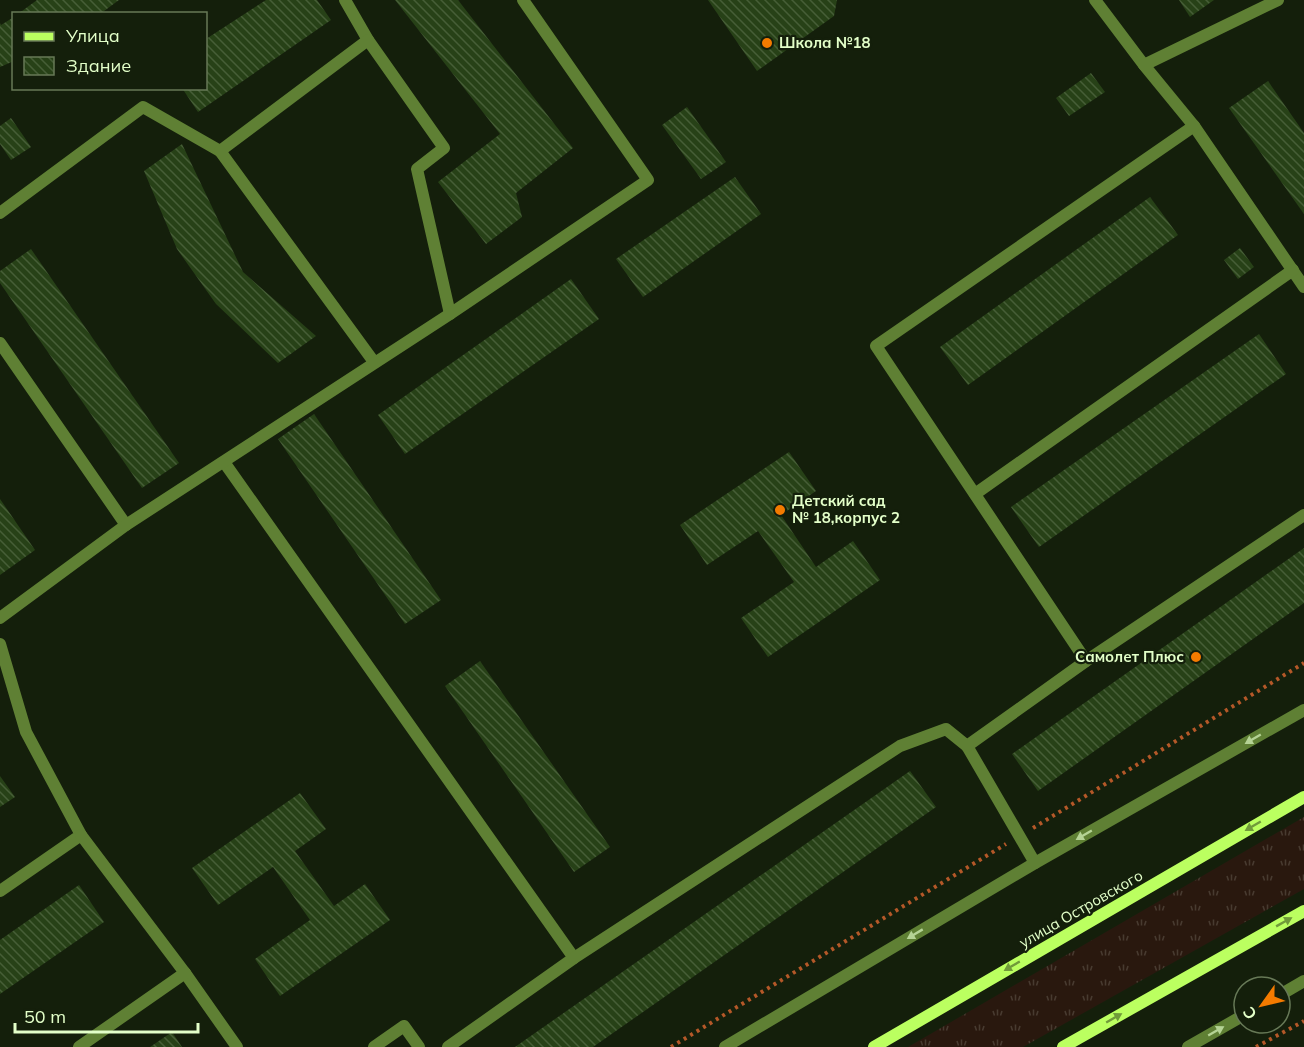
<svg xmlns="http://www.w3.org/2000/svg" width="1304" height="1047" font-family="Mulish,sans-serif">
  <defs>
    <pattern id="grass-tufts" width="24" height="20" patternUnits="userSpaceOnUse" patternTransform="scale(1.5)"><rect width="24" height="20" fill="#29180e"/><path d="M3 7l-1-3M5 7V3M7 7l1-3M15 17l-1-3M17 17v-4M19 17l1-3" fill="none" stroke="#483b30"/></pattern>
    <pattern id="building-back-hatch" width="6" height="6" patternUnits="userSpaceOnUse" patternTransform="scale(1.5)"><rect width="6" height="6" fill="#274117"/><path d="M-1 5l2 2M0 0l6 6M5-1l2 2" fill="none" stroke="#465e37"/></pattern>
  </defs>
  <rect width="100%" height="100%" fill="#141f0b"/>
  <polygon fill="url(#grass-tufts)" points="1304,817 1304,889 1023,1047 908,1047"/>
  <g fill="url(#building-back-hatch)">
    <polygon points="37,0 119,0 100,14 18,14"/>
    <polygon points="266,0 317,0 331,20 198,112 182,88 206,88 206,39"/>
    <polygon points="395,0 458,0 573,148 516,193 522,217 486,244 438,182 500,134"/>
    <polygon points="708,0 837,0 834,16 757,71"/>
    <polygon points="1179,0 1214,0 1190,17"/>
    <polygon points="14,17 14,61 0,67 0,23 1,25"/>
    <polygon points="1091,73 1105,92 1069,116 1056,98"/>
    <polygon points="1268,81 1304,133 1304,214 1229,108"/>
    <polygon points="687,107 726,162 701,179 662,125"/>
    <polygon points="11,118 31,147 11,160 0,144 0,126"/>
    <polygon points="182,144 243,272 316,336 278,363 216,304 177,249 144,171"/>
    <polygon points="735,177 761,214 643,297 616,259"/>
    <polygon points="1150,197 1178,235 968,385 940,347"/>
    <polygon points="1240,248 1254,267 1238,279 1224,260"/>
    <polygon points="31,249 179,463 142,488 0,283 0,271"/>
    <polygon points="571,279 599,319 405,454 378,415"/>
    <polygon points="1259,334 1286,374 1039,547 1011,507"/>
    <polygon points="314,414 441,600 405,624 278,439"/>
    <polygon points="789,452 816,491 781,515 816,567 853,541 880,580 768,657 741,618 794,582 758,531 707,565 680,525"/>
    <polygon points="0,499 35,550 0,575"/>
    <polygon points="1304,548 1304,603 1038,791 1012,754"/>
    <polygon points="480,661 610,847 574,872 445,686"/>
    <polygon points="910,771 936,807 593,1047 515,1047"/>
    <polygon points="0,776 15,797 0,807"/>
    <polygon points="300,793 326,829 295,851 334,906 365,884 390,920 280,996 255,959 310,920 273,867 218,905 192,868"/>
    <polygon points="79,885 104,922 0,994 0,940"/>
    <polygon points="172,1032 182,1047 150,1047"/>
  </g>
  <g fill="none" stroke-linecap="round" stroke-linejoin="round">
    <g stroke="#b45828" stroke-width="4" stroke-dasharray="3 4.5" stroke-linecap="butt">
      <polyline points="1033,828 1304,663"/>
      <polyline points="671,1047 1006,844"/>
      <polyline points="1256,1047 1304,1021"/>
    </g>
    <g stroke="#5f8034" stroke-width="12">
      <polyline points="345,0 368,40"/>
      <polyline points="1095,0 1144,65"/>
      <polyline points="1194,126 1304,287"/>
      <polyline points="0,213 143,107 220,151"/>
      <polyline points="0,343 126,525"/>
      <polyline points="374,362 220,151 368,40 444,148 417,169 450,314"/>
      <polyline points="224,462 574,958 448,1047"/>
      <polyline points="975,494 1293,270"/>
      <polyline points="0,618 126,525 450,314 648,180 523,0"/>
      <polyline points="0,644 26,732 81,835 0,891"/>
      <polyline points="1086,661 876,346 1194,126 1144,65 1278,0"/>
      <polyline points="967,746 1035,863"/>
      <polyline points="81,835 185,973 237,1047"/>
      <polyline points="574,958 900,746 946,729 967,746 1086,661 1304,515"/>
      <polyline points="1280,995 1304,981"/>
      <polyline points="79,1047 185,973"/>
      <polyline points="374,1047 404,1026 419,1047"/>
      <polyline points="725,1047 1035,863 1304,710"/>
      <polyline points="1188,1047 1244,1015"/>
    </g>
    <g stroke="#bbff60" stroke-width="12">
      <polyline points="874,1047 1304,797"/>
      <polyline points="1063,1047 1304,911"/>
    </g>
  </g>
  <defs><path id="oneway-solid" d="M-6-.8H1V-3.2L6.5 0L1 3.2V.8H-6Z" transform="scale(1.5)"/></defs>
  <g fill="#b5d395">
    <use href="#oneway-solid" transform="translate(1253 739) rotate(150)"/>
    <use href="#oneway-solid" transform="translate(1084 835) rotate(150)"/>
    <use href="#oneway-solid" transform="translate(915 934) rotate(149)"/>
    <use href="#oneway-solid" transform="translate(1216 1031) rotate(-30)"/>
  </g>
  <g fill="#709a3a">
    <use href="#oneway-solid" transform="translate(1253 826) rotate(150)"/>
    <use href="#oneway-solid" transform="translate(1284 922) rotate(-29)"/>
    <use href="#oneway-solid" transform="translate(1012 966) rotate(150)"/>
    <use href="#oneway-solid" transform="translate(1114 1018) rotate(-30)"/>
  </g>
  <g fill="#f47b00" stroke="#141f0b" stroke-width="2">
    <circle cx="767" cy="43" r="6"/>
    <circle cx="780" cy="510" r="6"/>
    <circle cx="1196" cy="657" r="6"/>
  </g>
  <g text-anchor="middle" stroke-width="4.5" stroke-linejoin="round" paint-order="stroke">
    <g font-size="15" font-weight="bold" fill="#e3ffc9" stroke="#141f0b" text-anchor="start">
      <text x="779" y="48">Школа №18</text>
      <text x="792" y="506">Детский сад<tspan x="792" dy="17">№ 18,корпус 2</tspan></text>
      <text x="1184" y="662" text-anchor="end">Самолет Плюс</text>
    </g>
    <g font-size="15" fill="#e3ffc9" stroke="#141f0b">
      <text transform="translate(1081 909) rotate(-30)" y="5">улица Островского</text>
    </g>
  </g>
  <rect x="12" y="12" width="195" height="78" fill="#141f0b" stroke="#677957" stroke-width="1.5"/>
  <rect x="24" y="32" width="30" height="9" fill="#bbff60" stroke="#677957" stroke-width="1.5"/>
  <text x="66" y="42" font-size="18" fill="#e3ffc9">Улица</text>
  <rect x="24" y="57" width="30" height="18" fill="url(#building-back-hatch)" stroke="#677957" stroke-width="1.5"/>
  <text x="66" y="72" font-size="18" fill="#e3ffc9">Здание</text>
  <g transform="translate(1262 1005) rotate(236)"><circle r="28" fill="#141f0b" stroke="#677957" stroke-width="1.5"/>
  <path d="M0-4.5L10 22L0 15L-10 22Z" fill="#f47b00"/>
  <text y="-9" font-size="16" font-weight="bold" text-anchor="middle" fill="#e3ffc9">С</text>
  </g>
  <path d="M15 1023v9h183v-9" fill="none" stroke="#e3ffc9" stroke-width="3"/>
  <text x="24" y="1023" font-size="18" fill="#e3ffc9" stroke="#141f0b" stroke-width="4.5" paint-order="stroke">50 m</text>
</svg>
